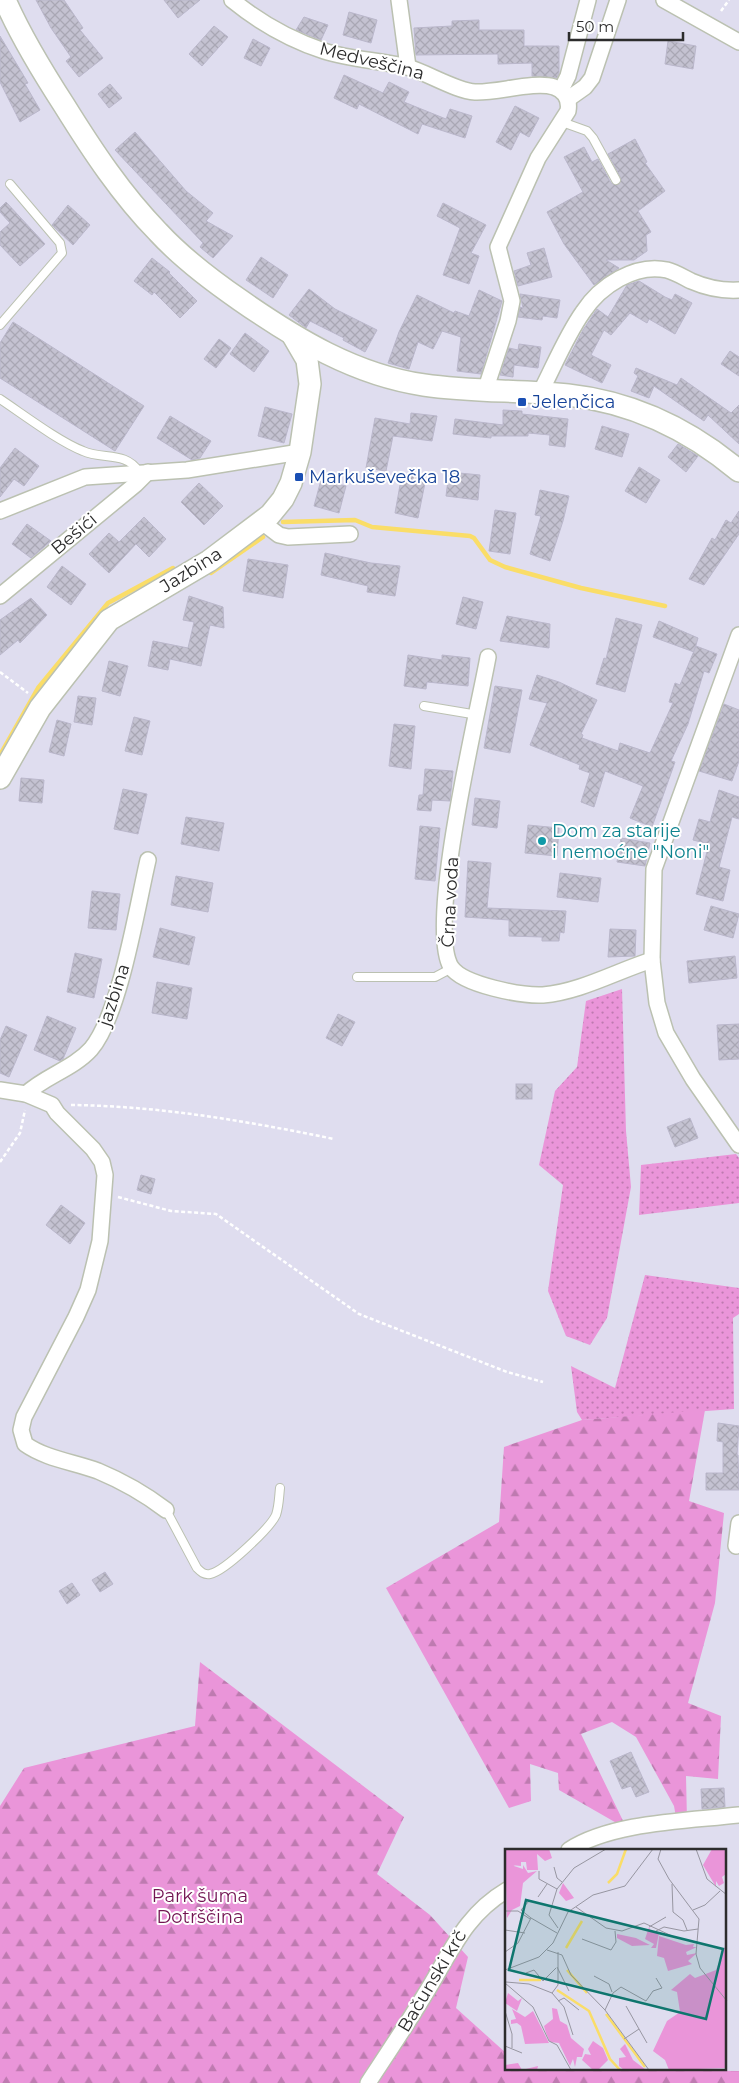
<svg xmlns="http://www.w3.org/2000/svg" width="739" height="2083" font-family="Montserrat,sans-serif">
  <defs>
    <pattern id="grass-dots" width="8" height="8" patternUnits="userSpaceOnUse" patternTransform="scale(1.25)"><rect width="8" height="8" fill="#ea95d9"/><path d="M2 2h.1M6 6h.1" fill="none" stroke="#be7ab0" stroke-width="1.8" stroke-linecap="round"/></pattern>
    <pattern id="forest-firs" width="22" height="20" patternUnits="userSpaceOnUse" patternTransform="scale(1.25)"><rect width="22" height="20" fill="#ea95d9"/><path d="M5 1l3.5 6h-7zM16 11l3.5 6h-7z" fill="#be7ab0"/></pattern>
    <pattern id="building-cross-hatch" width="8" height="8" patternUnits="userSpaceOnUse" patternTransform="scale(1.25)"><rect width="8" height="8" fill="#c4c2d1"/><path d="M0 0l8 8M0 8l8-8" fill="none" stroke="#a9a7b4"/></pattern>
  </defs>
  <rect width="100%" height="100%" fill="#dfddef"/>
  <g fill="url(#grass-dots)">
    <polygon points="622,989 626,1131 631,1187 607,1318 590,1345 566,1336 548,1291 563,1185 539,1165 555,1091 577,1067 586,1001"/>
    <polygon points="736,1154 739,1158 739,1203 639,1215 641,1165"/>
    <polygon points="645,1275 739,1288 739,1314 733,1318 734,1409 582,1420 577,1412 571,1366 615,1388"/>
  </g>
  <g fill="url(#forest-firs)">
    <polygon points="705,1410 689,1501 724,1513 715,1603 688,1703 721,1716 718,1779 686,1776 687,1820 677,1823 674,1806 636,1737 612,1722 581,1734 627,1829 559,1790 558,1773 530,1764 531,1801 509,1808 386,1588 499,1522 504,1447 582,1420"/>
    <polygon points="200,1662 404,1817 377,1874 430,1915 468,1957 456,2008 506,2053 507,2069 739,2071 739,2083 0,2083 0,1806 24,1768 195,1726"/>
  </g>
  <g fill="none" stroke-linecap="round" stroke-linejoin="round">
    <g stroke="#fadd68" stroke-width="4.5">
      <polyline points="283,522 355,520 372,527 470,536 474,538 490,560 505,567 581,588 665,606"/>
      <polyline points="211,573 263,537"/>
      <polyline points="0,755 38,688 108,603 173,568"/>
    </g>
  </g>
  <g fill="url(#building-cross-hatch)" stroke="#bab7cb">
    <polygon points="36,0 64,0 83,28 80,30 103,58 79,77 66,61 71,57 51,28"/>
    <polygon points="164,0 200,0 178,18"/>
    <polygon points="349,12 377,20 371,43 343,35"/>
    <polygon points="304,17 328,25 321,40 296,30"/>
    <polygon points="479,20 479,30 524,30 524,46 559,46 559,73 557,78 532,76 532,63 498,64 498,54 416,55 414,28 452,26 452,21"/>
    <polygon points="214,26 228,37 202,66 189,54"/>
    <polygon points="0,36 28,83 25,84 40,110 20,122 0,82"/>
    <polygon points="253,39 270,48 261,66 244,58"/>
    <polygon points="668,41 696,46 693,69 665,64"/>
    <polygon points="344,75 383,93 389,82 409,92 404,102 446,119 450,109 472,116 465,138 422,124 418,134 359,104 357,109 334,98"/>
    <polygon points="110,84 122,98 109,108 98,94"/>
    <polygon points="515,106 539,118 529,137 520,132 511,150 496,142"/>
    <polygon points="135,132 186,191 213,213 206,221 233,236 213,258 200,247 203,243 115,150"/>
    <polygon points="635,139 647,162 645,163 665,191 638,211 651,232 646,235 647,251 634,260 606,260 619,268 594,285 564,244 547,212 583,192 564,157 584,147 592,162 598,159 611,183 618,185 621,178 608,154"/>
    <polygon points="6,202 45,244 20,266 0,245 0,232 10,223 0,212 0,208"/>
    <polygon points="443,203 486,225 471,253 479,256 469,284 443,275 460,228 437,216"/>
    <polygon points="68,205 90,225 73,245 52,225"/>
    <polygon points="544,248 552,277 518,286 514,271 531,265 527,253"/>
    <polygon points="261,257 288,275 273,298 246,280"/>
    <polygon points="152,258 170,272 169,273 197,301 180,318 154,292 152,295 134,281"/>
    <polygon points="639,281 665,297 672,300 675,294 692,303 675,334 649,319 647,323 630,313 611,335 604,330 591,355 611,365 602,383 565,365 583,330 597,309 608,317 627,285"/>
    <polygon points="309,289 335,309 377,330 365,352 343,340 344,338 310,321 306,328 289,315"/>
    <polygon points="479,290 502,301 481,374 457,371 461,337 442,331 433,349 418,342 409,369 388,363 399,332 417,295 454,313 455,311 469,316"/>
    <polygon points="520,294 560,300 557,318 543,316 542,320 518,317 520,307 523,308"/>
    <polygon points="13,322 144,406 115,451 0,378 0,343"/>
    <polygon points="245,333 269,351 254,372 230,354"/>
    <polygon points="219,339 231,348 216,368 204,359"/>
    <polygon points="519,344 541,347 538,368 514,365 513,377 500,375 509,348 518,350"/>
    <polygon points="730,351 739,357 739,376 721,364"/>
    <polygon points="636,368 677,385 681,378 731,413 739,405 739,444 708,415 704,421 654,386 649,398 631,391 638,376 634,373"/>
    <polygon points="265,407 292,414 284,443 258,436"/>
    <polygon points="503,410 522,411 522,414 568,419 565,447 549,445 550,435 528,433 528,436 491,436 491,438 453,434 455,419 503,425"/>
    <polygon points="411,413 437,416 432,441 393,436 386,471 366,468 375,418 410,424"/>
    <polygon points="170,416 211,441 200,458 192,460 157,438"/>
    <polygon points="602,426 629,434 622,457 595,449"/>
    <polygon points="678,444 698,456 686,472 668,457"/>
    <polygon points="15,448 39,466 24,486 14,479 0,497 0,468"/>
    <polygon points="639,467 660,480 646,503 625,491"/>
    <polygon points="449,472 480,475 478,500 446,496"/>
    <polygon points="402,474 426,478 418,518 395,513"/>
    <polygon points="321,480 346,486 339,513 314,506"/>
    <polygon points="199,483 223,506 204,525 181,502"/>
    <polygon points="540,490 569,496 563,521 550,561 530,554 541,516 535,515"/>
    <polygon points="495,510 516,513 510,554 489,551"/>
    <polygon points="739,511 739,534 704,585 689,579 712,538 715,540 726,520 731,523"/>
    <polygon points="144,517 166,539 149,557 136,544 109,573 89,554 109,533 119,542"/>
    <polygon points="27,524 51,541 31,558 12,544"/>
    <polygon points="325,553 371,563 400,566 395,596 367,592 368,586 321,575"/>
    <polygon points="248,559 288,565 283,598 243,591"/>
    <polygon points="62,566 86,584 71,605 47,587"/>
    <polygon points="189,596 223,607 224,628 210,625 201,666 170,659 168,670 148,666 153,641 188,648 194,622 183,620"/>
    <polygon points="463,597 483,602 476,629 456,624"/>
    <polygon points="31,598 47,615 20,643 18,640 0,655 0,620"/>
    <polygon points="507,616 550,624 549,648 500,641"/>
    <polygon points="616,618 642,625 625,692 596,684 604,658 606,659"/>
    <polygon points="659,621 698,638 694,652 653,637"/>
    <polygon points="696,646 717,654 709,673 704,671 688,724 671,761 675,762 652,827 630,818 643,786 605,771 594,807 581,802 590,773 579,769 580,765 530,745 547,703 529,699 537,675 559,682 597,700 581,734 583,735 582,738 618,751 620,743 650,753 673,703 669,702 675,683 680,685"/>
    <polygon points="408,655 442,660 442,655 470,658 468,686 427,682 426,689 404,686"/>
    <polygon points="109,661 128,666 120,696 102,691"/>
    <polygon points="495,686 522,690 510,753 484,748"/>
    <polygon points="78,696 96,698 92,725 74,722"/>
    <polygon points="724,704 739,710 739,761 732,781 699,771"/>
    <polygon points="134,717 150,721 142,755 125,751"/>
    <polygon points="57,720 71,724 64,756 49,752"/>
    <polygon points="394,724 415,726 411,769 389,766"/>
    <polygon points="425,769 453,771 450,801 432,800 431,811 417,810 419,795 423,795"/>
    <polygon points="21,778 44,780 42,803 19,801"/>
    <polygon points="123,789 147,794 138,834 114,829"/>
    <polygon points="719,790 739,797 739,819 732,817 719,867 730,870 723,901 696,894 709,844 693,840 699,819 710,822"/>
    <polygon points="475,798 500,801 497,828 472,825"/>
    <polygon points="186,817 224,823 219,851 181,844"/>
    <polygon points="528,825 559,828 557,856 525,853"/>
    <polygon points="420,826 440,828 435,881 415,879"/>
    <polygon points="621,838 650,843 645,866 617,862"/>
    <polygon points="468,861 491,863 487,908 566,911 564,933 560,932 559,941 542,941 542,937 509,936 509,920 465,917"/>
    <polygon points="560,873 601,878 598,902 557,897"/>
    <polygon points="176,876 213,883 208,912 171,905"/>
    <polygon points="92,891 120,894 116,930 88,928"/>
    <polygon points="711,906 739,914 733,938 704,930"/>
    <polygon points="160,928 195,937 189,965 153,957"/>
    <polygon points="610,929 636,930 635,956 608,957"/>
    <polygon points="75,953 102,959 94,998 67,992"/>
    <polygon points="735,956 737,978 689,983 687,961"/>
    <polygon points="157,982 192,988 187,1019 152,1013"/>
    <polygon points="338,1014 355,1022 342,1046 326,1038"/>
    <polygon points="47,1016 76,1028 63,1059 60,1061 34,1050"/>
    <polygon points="739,1024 739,1059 719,1060 717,1025"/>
    <polygon points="6,1026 27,1035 9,1077 0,1073 0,1040"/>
    <rect x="516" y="1084" width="16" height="15"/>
    <polygon points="690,1118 698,1138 675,1147 667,1127"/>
    <polygon points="141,1175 155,1179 151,1194 137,1190"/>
    <polygon points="61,1205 85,1223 70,1244 46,1225"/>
    <polygon points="718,1423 739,1426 737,1455 738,1455 739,1490 706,1490 706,1473 723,1473 723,1442 717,1441"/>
    <polygon points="105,1572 113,1584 100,1592 92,1580"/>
    <polygon points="72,1583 80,1595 67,1604 59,1591"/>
    <polygon points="631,1752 649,1792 636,1797 631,1786 622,1789 610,1761"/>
    <polygon points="724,1788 725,1807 702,1809 701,1789"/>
  </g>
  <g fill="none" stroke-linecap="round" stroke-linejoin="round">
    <defs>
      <g id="lane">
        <polyline points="562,122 587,131 593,138 616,180"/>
        <polyline points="0,325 62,253 60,243 10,184"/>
        <path d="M0,399c24,16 58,42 83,52 20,9 43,0 56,21"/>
        <polyline points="424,706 478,715"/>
        <polyline points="357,977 435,977 452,968"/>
        <path d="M166,1510l31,58c4,4 7,7 13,6 15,-3 60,-46 66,-59 3,-9 3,-18 4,-27"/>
      </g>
      <g id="street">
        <path d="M232,0c27,22 59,40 92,51 27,9 56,9 83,16 19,5 49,24 68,25 22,1 59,-11 79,-5 11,4 16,13 14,24l-30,47 -40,89 14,54 -4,20 -23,70"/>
        <polyline points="399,0 408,67"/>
        <polyline points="664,0 739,42"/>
        <polyline points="561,90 568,76 588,0"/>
        <polyline points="568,99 585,87 592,78 618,0"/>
        <path d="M540,393c14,-27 26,-57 43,-81 17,-26 52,-49 84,-42 8,2 16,7 24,11 16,7 31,10 48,9"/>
        <polyline points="0,511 85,477 187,470 300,452"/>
        <polyline points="262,522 279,535 288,537 350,534"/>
        <polyline points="0,596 136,484 148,472"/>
        <polyline points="739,635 654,869 652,960 657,1003 666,1033 693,1079 739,1145"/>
        <path d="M488,657c-10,56 -62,268 -37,310 12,18 71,29 92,28 37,-3 74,-24 109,-35"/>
        <path d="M0,1090l26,4 26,11 5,8 36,36 9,13 3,13 -5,66 -12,49 -12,27 -52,100 -3,13 4,14c21,15 49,18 73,27 24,10 47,23 68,39"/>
        <path d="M26,1094c19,-18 47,-25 65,-45 29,-34 46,-142 57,-189"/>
        <polyline points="736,1546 739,1523"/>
        <path d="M569,1850c43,-28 118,-29 170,-35"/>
        <path d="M368,2083c19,-29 38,-57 56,-87 26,-41 39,-80 83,-106"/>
      </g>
      <g id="secondary">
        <path d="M5,0c16,37 37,71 59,105 28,45 57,89 94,127 24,26 53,48 82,68 56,39 115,75 184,85 48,7 96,5 144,10 64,7 122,35 171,76"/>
        <polyline points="0,778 40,708 109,620 209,561 270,515 283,499 291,483 300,452 310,384 307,360 293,336"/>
      </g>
    </defs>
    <use href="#lane" stroke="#bbc1b1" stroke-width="10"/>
    <use href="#street" stroke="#bbc1b1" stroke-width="18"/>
    <use href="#secondary" stroke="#bbc1b1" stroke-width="24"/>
    <g stroke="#fff" stroke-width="2.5" stroke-dasharray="4 2.5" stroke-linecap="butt">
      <polyline points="721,11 729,0"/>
      <polyline points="0,672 28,693"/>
      <path d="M71,1105c89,1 175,16 263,34"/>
      <polyline points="0,1162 20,1133 25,1110"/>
      <polyline points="118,1197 171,1211 216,1214 359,1314 507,1372 543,1382"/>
    </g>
    <use href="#lane" stroke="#fff" stroke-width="8"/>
    <use href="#street" stroke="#fff" stroke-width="15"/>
    <use href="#secondary" stroke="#fff" stroke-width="21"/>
  </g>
  <g fill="#1a4fb4" stroke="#fff" stroke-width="2">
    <rect x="517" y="397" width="10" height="10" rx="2.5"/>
    <rect x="294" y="472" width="10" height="10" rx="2.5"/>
  </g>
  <circle fill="#0f9aa8" stroke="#fff" stroke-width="2" cx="542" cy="841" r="5"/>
  <g text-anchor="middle" stroke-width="4" stroke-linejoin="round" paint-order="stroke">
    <g font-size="18" fill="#2c2c2c" stroke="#fff">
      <text transform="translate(372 61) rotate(14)" y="6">Medveščina</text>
      <text transform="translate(74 534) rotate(-40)" y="6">Bešići</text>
      <text transform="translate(191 570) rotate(-32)" y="6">Jazbina</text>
      <text transform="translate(450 902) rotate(-87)" y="6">Črna voda</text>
      <text transform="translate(114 995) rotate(-72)" y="6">jazbina</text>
      <text transform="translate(432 1981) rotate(-59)" y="6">Bačunski krč</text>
    </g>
    <g font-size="18" fill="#164399" stroke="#fff" text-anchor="start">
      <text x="532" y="408">Jelenčica</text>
      <text x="309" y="483">Markuševečka 18</text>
    </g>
    <g font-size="18" fill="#0d838f" stroke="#fff" text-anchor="start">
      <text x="552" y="837">Dom za starije<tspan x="552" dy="21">i nemoćne "Noni"</tspan></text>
    </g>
    <g font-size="18" fill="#721452" stroke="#fff">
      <text x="200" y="1902">Park šuma<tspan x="200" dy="21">Dotrščina</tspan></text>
    </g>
  </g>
  <g transform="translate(505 1849)">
    <rect width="221" height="221" fill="#dfddef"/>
    <path d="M207,0h13l1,8v17l-4,3 2,6 -5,3 -3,-5v6l-13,-22zM58,34l11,15 -8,3 -7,-8zM144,78l2,4 8,2 -3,15h-5l3,-4 -9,-5zM112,85l19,4 14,7 -18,1 -15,-8zM3,144l10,8 4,-3 -5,13 -12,-8zM7,160l13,8 8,-6 16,32 -24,1 -4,-18 -4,-3 -6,1v-4l5,-1zM88,192l10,7 5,12 -10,10h-5l-11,-10 3,-6 6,1 -3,-6zM120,195l8,16 13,10h-22l-5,-4v-8l7,-1 -6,-8zM13,214l4,7 16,-4 -1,4h-32v-5z" fill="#ea95d9"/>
    <path d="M0,0h44l3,9 -7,3 -8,-7 1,16h-11l-1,-8h-5v4l-10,-1 12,4v-4l5,8 9,-2 -14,12 -3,23 -8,4 -5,8zM154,87l27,9 8,-1 -1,3h4l-11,5 1,3 10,-2 -9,8 4,3 -24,7 -4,-13 -7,-2zM221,95v124l-57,2 -4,-10 -12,-9 14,-30 13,-9 -3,-20 -6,-2 19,-16 5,4 21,-8zM47,159l5,1 3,12 7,4 4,13 13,11 -2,8h-5l-2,10 -2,-8 -3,7 -11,-23 -9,-1 -4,-9 -2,-7 9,-7z" fill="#ea95d9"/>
    <path d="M0,0h37l-37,22z" fill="#ea95d9"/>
    <path fill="none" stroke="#fadd68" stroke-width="2.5" d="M103,34l9,-9 9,-25M61,99l16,-27M62,121l20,23M14,131h22M52,141l32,21 21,48 10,11M101,165l39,53"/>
    <path fill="none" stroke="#9796a1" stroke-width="1" d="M156,0l-3,10 11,20 30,40 -3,35 4,14 27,33M191,0l11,30 20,16M49,18l3,11 5,4M34,22v8l18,10M167,35l1,28 10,8 4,10M33,48l9,-13M25,51l-9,10 10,8M71,58l30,21 16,3 22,-8 28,13M188,61l12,-5 15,-14M0,62h13l12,8M144,78l17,-10M53,79l-9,-13 8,-26 17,-21 32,-19M0,81l20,3M151,82l8,-4 20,4 14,-2M77,90l29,11 5,-8 -1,-11M42,101l15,5 9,20 34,35 44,60M0,103l13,-9 13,-25 26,15M52,118l12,24M0,121l34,-13 14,-14 15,-31 25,-17 32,-9 28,-37M21,124l8,-3 9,11 13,-13M89,127l15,8 3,8M1,133l23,2 23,9 6,-8v-33M0,134l28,24 16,34 8,4 14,25M47,144l12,14 9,28M53,152l6,-3 15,12M100,161l8,-17 8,-6 25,14 7,-10 9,-3 -6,-10M0,162l7,23v14M134,180l8,14M119,190l15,-10 -13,-23M0,197l17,7"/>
    <path fill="#0f766e" fill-opacity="0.15" stroke="#0f766e" stroke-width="2.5" d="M21,51l197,49 -17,70 -197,-49z"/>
    <rect width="221" height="221" fill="none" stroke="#2c2c2c" stroke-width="2.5"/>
  </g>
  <path d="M569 32v8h114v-8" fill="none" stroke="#2c2c2c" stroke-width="2.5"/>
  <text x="576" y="32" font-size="15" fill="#2c2c2c" stroke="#ffffff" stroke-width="4" paint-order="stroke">50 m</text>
</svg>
